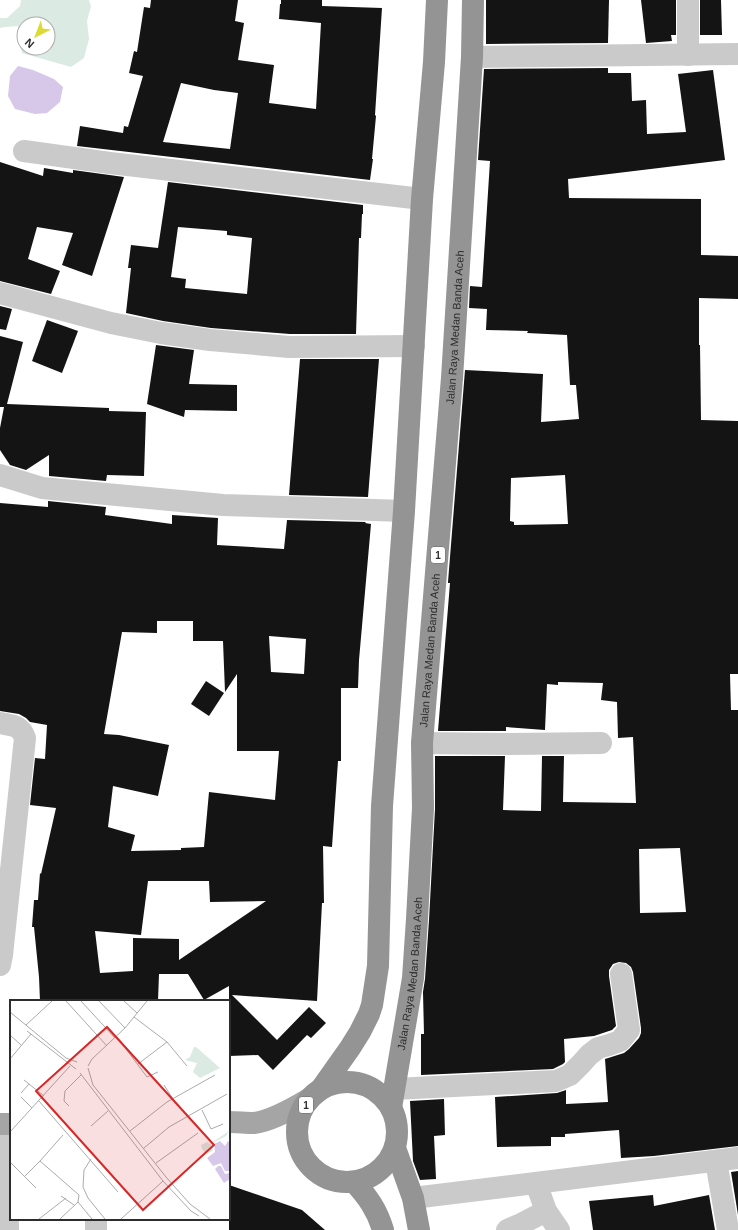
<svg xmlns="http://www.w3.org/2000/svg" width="738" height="1230" font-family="Arial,sans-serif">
  <rect width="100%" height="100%" fill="#fff"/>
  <path fill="#dbeae3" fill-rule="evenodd" d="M21,0h68l2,6 -4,15 2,18 -5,19 -13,9 -49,-14 -3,-13 -1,-14 -13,1 -5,1v-10h7l13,-12zM24,24h24v24h-24z"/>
  <polygon fill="#d7c8e9" points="18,66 33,70 54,79 63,87 60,102 47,113 35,114 15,109 8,96 10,76"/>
  <g fill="#141414" fill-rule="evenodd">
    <path d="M151,0h87l-3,21 9,2 -6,37 36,5 -5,38 47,6 5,-86 -42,-4 1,-15h1v-4h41v6l60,2 -7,107 1,1 -4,43h1l-3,21 -293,-34 3,-20 43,7 1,-7 4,1 15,-51 -14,-3 5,-22 3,1 7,-45 6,1zM181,83l33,7 24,3 -8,56 -67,-7z"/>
    <polygon points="486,0 609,0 608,43 486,44"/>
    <polygon points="641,0 676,0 676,35 671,35 672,41 646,43"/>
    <polygon points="700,0 721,0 722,35 700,35"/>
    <path d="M608,68v5h23l1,28 14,-1 1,34 39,-2 -8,-58 35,-4 12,90 -157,19 1,19 132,1v56l37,1v43l-39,-1v47h1l1,75 37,1v253h-8l1,36h7v436l-84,10 -33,2 -2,-28 -54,4v3h-14v9l-54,1 -2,-50 62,-4 9,-3v14l42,-2 -3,-43 19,-6 5,-4 10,-11 2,-5v-5l-8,-56 -2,-5 -5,-4 -7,-1 -6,2 -4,6v6l7,50 -4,4 -18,6 -30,3 1,23 -2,2 -10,5 -132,6v-41h3l-1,-42 2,-13 4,-59 6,-111v-53h70l-2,54 38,1 1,-55h22l-1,46 73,1 -3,-66 -15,1 -1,-36 -16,-2 2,-17 -45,-1v3l-11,-1 -2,46 -39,-3v4h-68l12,-148h-2v-1l17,-212 78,4 -2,48 38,-3 -3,-34h-6l-3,-50 -40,-2 1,-2 -42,-1 1,-21 -18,-1 1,-22 12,1 8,-126 -12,-1 6,-91zM565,475l3,49 -54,1v-3l-4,-1 1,-43zM680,848l6,64 -46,1 -1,-64z"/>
    <polygon points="0,162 43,176 44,168 73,173 73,170 124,177 92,276 62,265 73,233 37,227 28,259 60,271 51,294 0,281"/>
    <path d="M168,182l195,23v9h-1l-1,24h-2l-3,96h-66l-79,-6 -48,-7 -37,-8 5,-45h-3l3,-23 27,3zM178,227l49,4v4l25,3 -5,56 -62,-6 1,-9 -15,-2z"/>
    <polygon points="0,306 12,309 6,330 0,329"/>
    <polygon points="47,320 78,331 62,373 32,361"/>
    <polygon points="0,336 23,342 7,404 109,408 109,411 146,412 144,476 107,475 106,481 49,476 49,455 26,470 10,465 0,450 0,428 4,407 0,407"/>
    <polygon points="156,345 194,350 189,384 237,385 237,411 185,410 184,417 147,404"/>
    <polygon points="300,359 379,359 368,497 289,495"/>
    <path d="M48,501l58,6 -1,8 67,9v-9l46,3 -1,27 67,4 3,-29 79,2 -1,1 6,1 -12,136 -1,28h-17v73h-3l-6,86 -9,-1 1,57h-2l-5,98 -85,-6 45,45 32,-33 17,16 -15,15 -4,-3 -34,35 -15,-15 -29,1v-70l-25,14 -16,-26h-29l-1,27h-118l-1,-24 -5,-50h-2l2,-27h4l2,-27 1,1 15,-66 -26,-3 5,-47 10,1 2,-34 -17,-3 -4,-4 -7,-4 -19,-3v-208l48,4zM157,621h36v20h30l2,51 12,-18v77h42l-4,49 -66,-8 -5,55 -23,1v2l-50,1 4,-16 -27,-8 5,-41 45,10 11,-51 -50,-10 -15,-1 18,-102 35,1zM269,636l37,3 -2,35 -33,-2zM148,881h61l1,21 56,-1 -87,59v-21l-46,-1v33l-33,2 -5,-42 46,4z"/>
    <polygon points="206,681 224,693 209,716 191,704"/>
    <polygon points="444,1099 445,1135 434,1136 436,1179 420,1180 413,1161 410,1101"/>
    <polygon points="738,1171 738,1215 731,1172"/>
    <polygon points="229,1185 302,1210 325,1230 229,1230"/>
    <polygon points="653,1195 654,1206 709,1195 715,1230 593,1230 589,1201"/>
  </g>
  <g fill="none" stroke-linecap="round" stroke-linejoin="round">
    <g stroke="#cacaca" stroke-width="22">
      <polyline points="688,55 688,0"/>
      <polyline points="472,57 738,54"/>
      <polyline points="24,151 110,163 422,199"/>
      <polyline points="0,293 111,323 161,333 210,340 289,347 414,346"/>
      <polyline points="0,475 42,488 223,505 404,511"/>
      <path d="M0,723c12,3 20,1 25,15l-23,217 -2,10"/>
      <polyline points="422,743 509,744 601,743"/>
      <polyline points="394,1089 556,1081 570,1075 581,1064 589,1055 598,1048 609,1045 620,1041 629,1030 621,974"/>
      <polyline points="7,1124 8,1230"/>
      <polyline points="716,1161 728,1230"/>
      <polyline points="536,1183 546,1211 559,1230"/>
      <polyline points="413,1198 738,1158"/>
      <polyline points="96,1219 96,1230"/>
      <polyline points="507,1230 521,1224 546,1211"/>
    </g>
    <g stroke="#a5a5a5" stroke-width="22">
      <path d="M229,1122c8,0 17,1 25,1 17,-2 40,-15 55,-24"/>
      <polyline points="0,1124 11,1124"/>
    </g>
    <g stroke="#949494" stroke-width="22">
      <circle cx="347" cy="1132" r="50"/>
      <polyline points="321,1089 350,1048 360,1032 369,1014 372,1005 378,966 382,806 404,511 422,199 434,62 437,0"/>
      <path id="s1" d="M391,1108l22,-130 4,-59 6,-111 -1,-65 30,-365 20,-321 1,-57"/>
      <polyline points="395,1148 413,1198 419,1230"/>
      <path d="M354,1182c14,15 23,28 29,48"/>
    </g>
  </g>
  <g text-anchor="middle" stroke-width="4" stroke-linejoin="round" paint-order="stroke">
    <g fill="#fff" stroke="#6c6c6c" stroke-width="1">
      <rect x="431" y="547" width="14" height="16" rx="3"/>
      <rect x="299" y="1097" width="14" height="16" rx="3"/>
    </g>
    <g font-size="10" font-weight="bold" fill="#2d2d2d">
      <text x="438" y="559">1</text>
      <text x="306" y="1109">1</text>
    </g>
    <g font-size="11" fill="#2d2d2d" stroke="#fff">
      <text dy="4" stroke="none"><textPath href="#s1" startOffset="784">Jalan Raya Medan Banda Aceh</textPath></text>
      <text dy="4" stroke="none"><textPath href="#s1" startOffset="460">Jalan Raya Medan Banda Aceh</textPath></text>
      <text dy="4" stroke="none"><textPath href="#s1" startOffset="136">Jalan Raya Medan Banda Aceh</textPath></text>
    </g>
  </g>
  <g transform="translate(10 1000)">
    <rect width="220" height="220" fill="#fff"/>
    <path d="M184,47h2l24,21 -20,10 -7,-6 4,-9 -12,-3 5,-3zM219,131l-3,5 -15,8 2,7 -7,3 -4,-5 -1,-4 6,-3 3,2z" fill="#dbeae3"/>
    <path d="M210,141l5,5 3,-5 2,2v28h-5l-4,-8 -8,3 -6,-8 8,-6 -1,-8zM208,166h3l4,8 5,-1v6l-6,4 -9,-14z" fill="#d7c8e9"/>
    <path fill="none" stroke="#ababab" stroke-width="1" d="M56,1l41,45M71,1l34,37M89,1l26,27M114,1l13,12M0,12l56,46 11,4M124,17l33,25 20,24M16,25l26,-24M17,31l49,38M0,35l11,10M107,37l30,40 11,-5M0,59l21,-25M128,64l29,-22M78,66l4,-7 33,-31 22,-27M78,68l5,17 73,92 24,27 20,15M70,73l83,108 28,30 8,5M14,80l20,16M154,85l9,14M11,93l8,-9M11,97l11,11M29,101l79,91M59,106l-5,-5 1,-10 16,-16M192,110l9,19 12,-5M81,126l17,-15M120,131l37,-29 48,-27M0,132l60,-66M134,148l25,-21 58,-33M81,159l-7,11 -1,17 5,11 17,21M30,161l23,-26M0,162l26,26M146,163l42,-30M14,177l16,-16 39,34 -1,7 -18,17M51,196l13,9M68,202l14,17M29,219l27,-21M111,219l42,-38"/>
    <path fill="#d62828" fill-opacity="0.15" stroke="#d62828" stroke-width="2" d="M97,27l107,118 -71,65 -107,-119z"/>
    <rect width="220" height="220" fill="none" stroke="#2d2d2d" stroke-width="2"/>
  </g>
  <g transform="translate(36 36) rotate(222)"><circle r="19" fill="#ffffff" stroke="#ababab"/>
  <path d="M0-3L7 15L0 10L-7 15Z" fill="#dcda37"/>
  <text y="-6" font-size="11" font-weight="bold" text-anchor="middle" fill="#2d2d2d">N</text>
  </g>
</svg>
